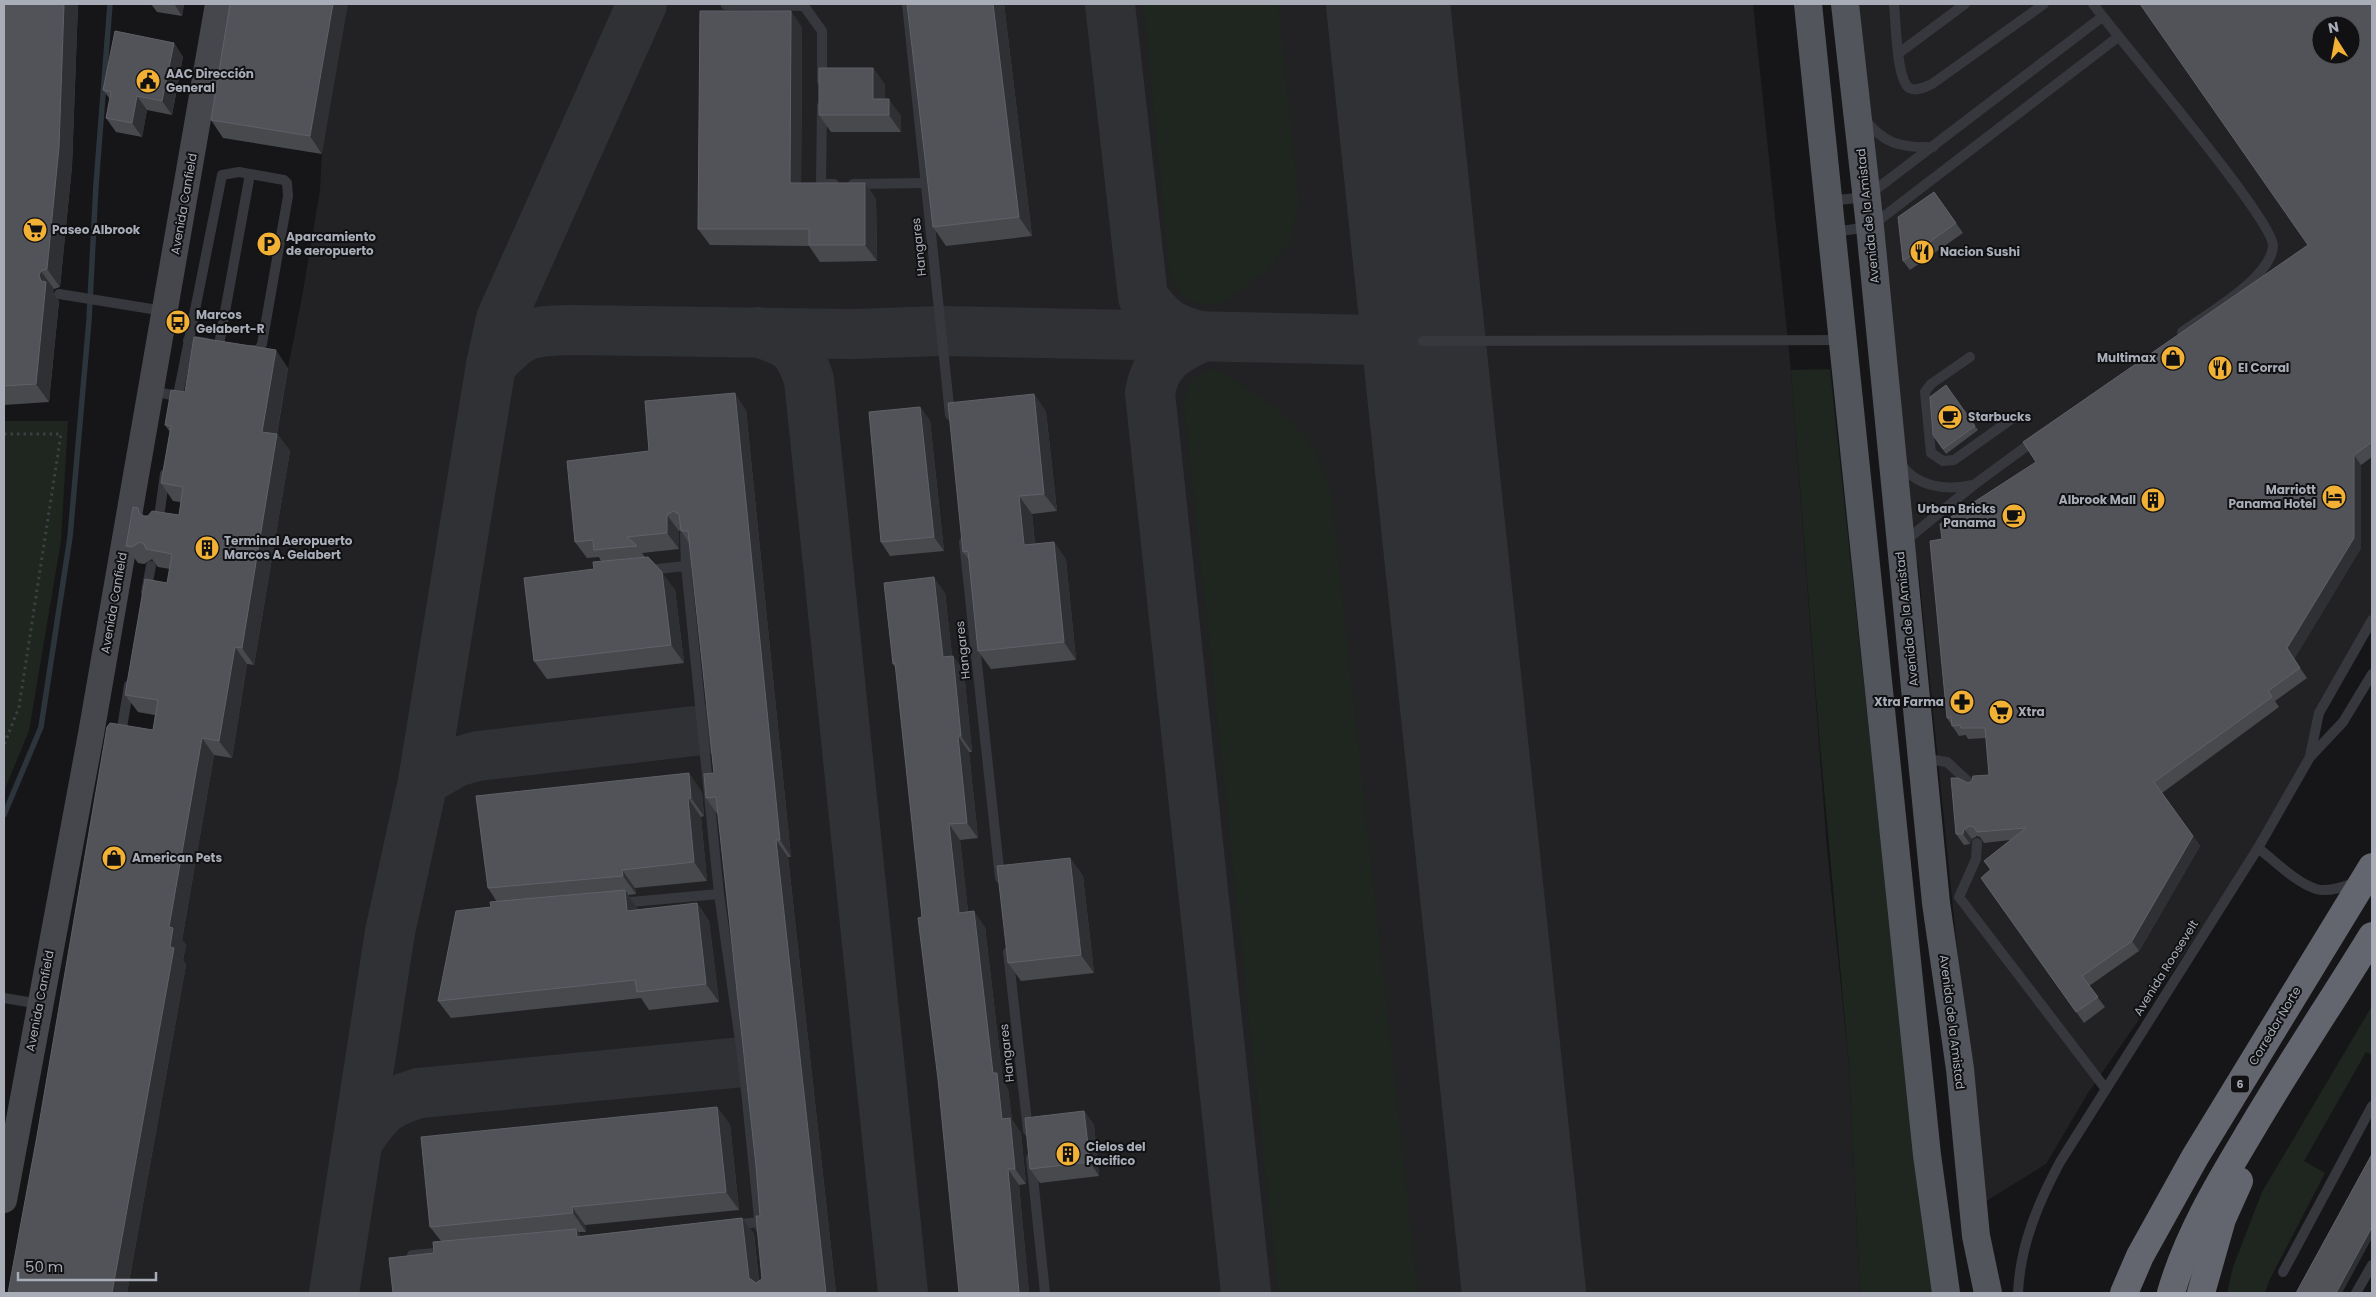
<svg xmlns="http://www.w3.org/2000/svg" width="2376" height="1297" font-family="Poppins,sans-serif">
  <rect width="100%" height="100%" fill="#161618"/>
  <g fill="#222225" fill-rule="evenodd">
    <polygon points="246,4 1753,4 1791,370 1827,849 1849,1065 1860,1293 23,1293 165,747 169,718 138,712 184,571 138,563 190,532 195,505 173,501 288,368 302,297 320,190 322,154 223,138"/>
    <path d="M1845,4h527v616l-53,93 -9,44 -52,91 -170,245 -42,71 -63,39 -65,-639 -18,-19zM2321,25h30v30h-30z"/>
  </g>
  <g fill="#1e261f">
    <path d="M1143,4h135l21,199 -11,42 -21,26 -46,34c-32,-3 -36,0 -51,-30z"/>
    <path d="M1214,369c36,19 78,45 100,81 8,13 12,30 17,44l87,799h-140l-94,-887c3,-22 8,-31 30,-37z"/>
    <polygon points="1830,369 1915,1159 1933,1293 1860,1293 1849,1065 1818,722 1791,370"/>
    <polygon points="4,421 68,421 61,541 29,731 4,791"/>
    <polygon points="2372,1006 2372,1055 2366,1052 2304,1161 2325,1173 2270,1279 2265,1293 2227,1293 2233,1267 2262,1192"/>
  </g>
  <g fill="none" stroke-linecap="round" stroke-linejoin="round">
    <polyline stroke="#2c353c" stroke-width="5.5" points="4,815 41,727 70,537 89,320 96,185 110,4"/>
    <g stroke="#303135" stroke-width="50">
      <path d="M1110,4l33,293c18,24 27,32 57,39"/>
      <path d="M758,332c32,11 40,14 51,48l94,913"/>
      <path d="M1202,337c-28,12 -47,24 -52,56l96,900"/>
      <path d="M491,365c30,-32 36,-34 80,-35l282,4 88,-3 482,10"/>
      <polyline points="423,781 456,762 478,756 703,730"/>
      <path d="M358,1141c21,-30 25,-37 61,-48l324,-31"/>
      <polyline points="334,1293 390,932 423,781 491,365 501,319 642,4"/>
    </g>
    <polyline stroke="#303135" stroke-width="124" points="1388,4 1524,1293"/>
    <polyline stroke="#3d3f44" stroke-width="3" stroke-dasharray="2.5 4" stroke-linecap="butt" points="4,434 61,434 19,707 4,745"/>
    <g stroke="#37383d" stroke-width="10">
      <polyline points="907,4 950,415"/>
      <path d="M1894,4c2,17 2,74 15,84 7,4 16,-1 23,-4l112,-80"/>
      <path d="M2093,4c25,34 181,216 180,242 -2,32 -66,68 -91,86"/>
      <polyline points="726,5 804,6 822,31 822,81"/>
      <polyline points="1899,53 1965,4"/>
      <polyline points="822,106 821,184 834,184"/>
      <path d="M1864,118c19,26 37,30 69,29"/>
      <polyline points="853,184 925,183"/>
      <polyline points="1829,201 1866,197 2102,17"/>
      <polyline points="1833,232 1870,227 2118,37"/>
      <polyline points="59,294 164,311"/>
      <polyline points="188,340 207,343"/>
      <polyline points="1423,341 1842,340"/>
      <polyline points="219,345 250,174"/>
      <polyline points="1970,357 1931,384 1925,392 1931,453 1943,461 1954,460 2013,418"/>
      <polyline points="152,391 177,396"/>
      <polyline points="176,405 222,175 239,172 284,180 287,183 288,196 262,344 259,350 249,350"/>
      <path d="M1900,463c16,24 46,28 71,22"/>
      <polyline points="158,524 165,474"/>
      <polyline points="685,534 686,566 719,894 743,1062 760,1228"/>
      <polyline points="1905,541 1975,484 2035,440"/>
      <polyline points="964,542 1000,878"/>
      <polyline points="647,570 686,566"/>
      <polyline points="146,592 151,566"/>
      <polyline points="116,735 122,728 129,685"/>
      <polyline points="2310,756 2319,713 2372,620"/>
      <polyline points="1922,758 1947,762 1974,787"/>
      <polyline points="1977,843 1976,859 1959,897 2105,1088"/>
      <path d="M2258,848c17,13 37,34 58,41 11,3 28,-2 38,-6"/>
      <polyline points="620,903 719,894"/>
      <polyline points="1008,952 1028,1131"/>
      <polyline points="4,998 40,1004"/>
      <polyline points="1031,1158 1045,1293"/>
      <polyline points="733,1225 759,1222"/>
      <polyline points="412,1255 447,1252"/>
      <polyline points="2283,1272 2372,1106"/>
      <path d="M2018,1293c2,-47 20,-90 42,-131l198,-314 52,-91 33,-35 29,-48"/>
      <polyline points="2356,1293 2372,1265"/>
    </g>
    <polyline stroke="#45474d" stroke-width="26" points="4,1200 91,734 218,4"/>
    <g stroke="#53555c" stroke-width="28">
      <polyline points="1808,4 1927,1155 1946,1293"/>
      <polyline points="1845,4 1870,227 1936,903 1960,1069 1976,1236 1988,1293"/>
    </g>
    <g stroke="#63666e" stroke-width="28">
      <polyline points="2124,1293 2140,1256 2195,1157 2372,867"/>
      <path d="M2171,1293c17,-59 49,-111 80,-163 39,-66 81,-129 121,-194"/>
      <polyline points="2201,1293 2222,1219 2239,1181"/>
    </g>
  </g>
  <g fill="#47494d">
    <polygon points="4,4 78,4 72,166 60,287 54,289 53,292 59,301 49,402 4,405"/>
    <polygon points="151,4 184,4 182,16 157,12"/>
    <polygon points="230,4 322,154 223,138 211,120"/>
    <polygon points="907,4 1004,4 1032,236 946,246 933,227"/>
    <polygon points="2372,4 2372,457 2361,465 2361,548 2294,659 2307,678 2275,701 2279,707 2162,793 2200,846 2139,951 2089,986 2105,1007 2084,1023 1981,878 1990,870 1984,861 2010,840 1984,843 1980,837 1977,836 1972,839 1970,844 1964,845 1956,834 1968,783 1989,775 1986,738 1968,739 1966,735 1959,736 1947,718 1942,539 2036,462 2308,245"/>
    <polygon points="802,27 801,183 865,183 876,199 877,261 820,262 809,246 710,245 698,229"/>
    <polygon points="174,43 183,57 172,115 147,110 142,137 116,132 106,118 110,99 103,90"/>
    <polygon points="873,68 885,85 885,99 901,116 901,132 831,132 819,115"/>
    <polygon points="1934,192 1963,233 1910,270 1903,261"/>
    <polygon points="288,368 277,434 290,451 254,665 247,664 232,758 214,755 182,940 186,945 183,960 186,965 127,1293 153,730 155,715 138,712 125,695 167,583 170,569 158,567 152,559 144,564 138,563 126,546 138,508 144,516 179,515 181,502 173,501 161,483 170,432 165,425 185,392"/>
    <polygon points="1034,394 1046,412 1057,511 1032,514 1035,544 1054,542 1066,560 1076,660 991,669 978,651 969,560 963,552"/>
    <polygon points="920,407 930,421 944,551 890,556 881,542"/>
    <polygon points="746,410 791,857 788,857 836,1293 434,1253 441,1241 430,1227 717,1107 730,1125 739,1210 585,1225 586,1232 578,1232 581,1236 742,1218 754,1234 759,1281 762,1279 760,1216 756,1166 718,815 706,798 714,773 689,543 681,531 681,530 679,531 679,549 642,553 645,557 675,590 684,663 547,679 534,661 594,569 601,561 599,557 587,558 575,542 649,451"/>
    <polygon points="1975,426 1978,430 1946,454 1933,435"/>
    <polygon points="945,593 952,656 953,656 964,672 972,752 969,752 978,838 960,840 968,912 985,927 1003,1081 1008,1089 1012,1120 1021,1133 1026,1184 1019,1185 1029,1293 922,917 896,668 893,664"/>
    <polygon points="702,792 704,816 701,817 707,881 635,888 636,894 628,895 637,908 638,910 697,903 709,921 719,1002 649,1010 641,998 451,1018 438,1001 491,907 497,902 488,888"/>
    <polygon points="1070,858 1083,876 1094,973 1021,981 1008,963"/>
    <polygon points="1084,1111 1094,1125 1099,1176 1040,1183 1030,1169"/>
  </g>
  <g fill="#2f3033">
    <polygon points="64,4 78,4 72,166 60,287 47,269"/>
    <polygon points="175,4 184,4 182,16 175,5"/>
    <polygon points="333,4 348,4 322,154 310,136"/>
    <polygon points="993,4 1004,4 1032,236 1019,217"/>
    <polygon points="791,11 802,27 801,199 790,183"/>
    <polygon points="174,43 183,57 172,115 162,101"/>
    <polygon points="873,68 885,85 885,115 873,99"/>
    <polygon points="137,96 147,110 142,137 132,123"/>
    <polygon points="889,99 901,116 901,132 889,115"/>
    <polygon points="865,183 876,199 877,261 865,245"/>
    <polygon points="41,271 54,289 53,292 59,301 49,402 36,384 41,281 39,275"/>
    <polygon points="276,350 288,368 274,449 262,432"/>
    <polygon points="735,393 746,410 791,857 780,840"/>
    <polygon points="1034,394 1046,412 1057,511 1044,494"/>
    <polygon points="920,407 930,421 944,551 934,537"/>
    <polygon points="277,434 290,451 254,665 242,648"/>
    <polygon points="2354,455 2361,465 2361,548 2294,659 2307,678 2287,648"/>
    <polygon points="1019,496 1032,514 1037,563 1024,545"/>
    <polygon points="667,515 679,531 679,549 667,533"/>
    <polygon points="1054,542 1066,560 1076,660 1064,642"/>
    <polygon points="662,572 675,590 684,663 671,645"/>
    <polygon points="934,577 945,593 954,673 943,657"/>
    <polygon points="235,647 247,664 232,758 219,741"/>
    <polygon points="953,656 964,672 972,752 961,736"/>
    <polygon points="958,736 969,752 978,838 967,823"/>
    <polygon points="202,738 214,755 182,940 186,945 183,960 186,965 127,1293 112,1293 170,947 169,927"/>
    <polygon points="689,773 702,792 704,816 691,798"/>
    <polygon points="688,798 701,817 707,881 694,862"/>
    <polygon points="949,824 960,840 970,928 959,913"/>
    <polygon points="1964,829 1972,839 1970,844 1963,834"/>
    <polygon points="2193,836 2200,846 2139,951 2132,941"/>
    <polygon points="776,840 788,857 836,1293 826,1293"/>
    <polygon points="1070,858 1083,876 1094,973 1081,955"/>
    <polygon points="622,870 635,888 636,894 623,876"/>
    <polygon points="625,890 637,908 640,929 627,911"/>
    <polygon points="697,903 709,921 719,1002 706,984"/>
    <polygon points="974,911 985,927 1003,1081 1008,1089 1012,1120 1021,1133 1026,1184 1015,1169 1002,1119 993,1073"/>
    <polygon points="717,1107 730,1125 739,1210 726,1192"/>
    <polygon points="1084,1111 1094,1125 1099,1176 1090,1162"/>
    <polygon points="1008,1169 1019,1185 1029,1293 1019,1293"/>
    <polygon points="572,1207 585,1225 586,1232 573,1213"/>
    <polygon points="742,1218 754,1234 760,1293 749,1278"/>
    <polygon points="2372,1227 2372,1238 2342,1293 2336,1293"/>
    <polygon points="576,1229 588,1245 577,1237"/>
  </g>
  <g fill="#525359" stroke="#5f6168" fill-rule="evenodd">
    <polygon points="4,4 64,4 59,147 47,269 41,271 39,275 41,281 46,282 36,384 4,386"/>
    <polygon points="230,4 333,4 310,136 211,120"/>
    <polygon points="907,4 993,4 1019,217 933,227"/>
    <path d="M2140,4h232v438l-18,13v83l-67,110 13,20 -32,23 4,6 -118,85 39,54 -61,105 -50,35 16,21 -22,15 -95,-134 10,-9 -7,-8 42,-33 -49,4 -3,-5 -4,-1 -6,3 -1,5h-7l-5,-56h7l10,5 4,-2 1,-5 16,-1 -4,-47h-24l-1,-3 -8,1 -1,-9 -4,1 -17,-177 12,-2 -2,-15 96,-62 -13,-20 285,-197zM2321,25h30v30h-30z"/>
    <polygon points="700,11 791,11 790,183 865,183 865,245 809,245 809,229 698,229"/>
    <polygon points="115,31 174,43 162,101 137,96 132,123 106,118 111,92 103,90"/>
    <polygon points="819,68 873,68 873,99 889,99 889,115 819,115"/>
    <polygon points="1934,192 1956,223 1903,261 1898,217"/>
    <polygon points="194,337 276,350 262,432 277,434 242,648 235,647 219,741 202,738 169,927 173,928 170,947 174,948 112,1293 8,1293 37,1136 107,727 110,723 153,730 158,700 125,695 145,579 167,583 172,554 146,549 144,544 140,542 132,547 126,546 133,507 138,508 139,513 143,516 148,516 152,511 179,515 183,487 161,483 171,426 165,425 171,390 185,392"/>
    <polygon points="1946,385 1975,426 1943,449 1933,435 1930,397"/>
    <polygon points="735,393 780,840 776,840 826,1293 393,1293 389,1258 434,1253 433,1242 576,1229 577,1237 742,1218 749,1278 756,1283 762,1279 756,1216 760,1216 756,1166 716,797 706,798 704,774 714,773 688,531 681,531 679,514 673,511 667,515 667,533 627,537 637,546 594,550 593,540 575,542 567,461 649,451 645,401"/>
    <polygon points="1034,394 1044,494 1019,496 1024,545 1054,542 1064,642 978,651 968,551 963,552 948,403"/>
    <polygon points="920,407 934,537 881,542 869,412"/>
    <polygon points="648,557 662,572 671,645 534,661 524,578 594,569 593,562"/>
    <polygon points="934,577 943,657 953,656 961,736 958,736 967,823 949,824 959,913 974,911 993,1073 997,1073 1002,1119 1010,1118 1015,1169 1008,1169 1019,1293 959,1293 938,1079 918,918 922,917 895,663 893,664 884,583"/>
    <polygon points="689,773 691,798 688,798 694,862 622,870 623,876 488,888 476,796"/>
    <polygon points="1070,858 1081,955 1008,963 997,866"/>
    <polygon points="625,890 627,911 697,903 706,984 637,992 635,980 438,1001 456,911 491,907 490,902"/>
    <polygon points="717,1107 726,1192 572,1207 573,1213 430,1227 421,1137"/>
    <polygon points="1084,1111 1090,1162 1030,1169 1025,1118"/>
    <polygon points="2372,1154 2372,1227 2336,1293 2296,1293"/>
  </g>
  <defs>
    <symbol id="civic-disc" viewBox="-11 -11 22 22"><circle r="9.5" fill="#f2b134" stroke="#111113"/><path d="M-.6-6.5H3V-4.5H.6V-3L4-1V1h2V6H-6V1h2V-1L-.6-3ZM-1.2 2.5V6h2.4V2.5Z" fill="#111"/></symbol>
    <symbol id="supermarket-disc" viewBox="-11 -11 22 22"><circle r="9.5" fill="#f2b134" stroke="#111113"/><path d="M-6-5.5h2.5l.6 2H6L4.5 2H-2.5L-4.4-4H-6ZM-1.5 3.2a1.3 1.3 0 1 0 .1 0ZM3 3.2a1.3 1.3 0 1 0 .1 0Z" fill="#111"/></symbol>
    <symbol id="parking-disc" viewBox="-11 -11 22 22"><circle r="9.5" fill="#f2b134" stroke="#111113"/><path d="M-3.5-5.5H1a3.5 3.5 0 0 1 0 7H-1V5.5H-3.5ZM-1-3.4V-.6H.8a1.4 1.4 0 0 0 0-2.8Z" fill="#111"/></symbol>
    <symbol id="restaurant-disc" viewBox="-11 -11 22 22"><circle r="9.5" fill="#f2b134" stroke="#111113"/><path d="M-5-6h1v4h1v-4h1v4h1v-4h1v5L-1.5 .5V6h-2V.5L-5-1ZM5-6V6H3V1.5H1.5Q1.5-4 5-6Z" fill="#111"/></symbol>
    <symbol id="bus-disc" viewBox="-11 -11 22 22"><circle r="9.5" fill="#f2b134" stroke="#111113"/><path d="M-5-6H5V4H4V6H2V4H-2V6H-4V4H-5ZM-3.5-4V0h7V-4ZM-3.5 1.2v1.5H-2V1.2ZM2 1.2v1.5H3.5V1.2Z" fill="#111"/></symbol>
    <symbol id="shop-disc" viewBox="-11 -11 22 22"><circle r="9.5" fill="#f2b134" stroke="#111113"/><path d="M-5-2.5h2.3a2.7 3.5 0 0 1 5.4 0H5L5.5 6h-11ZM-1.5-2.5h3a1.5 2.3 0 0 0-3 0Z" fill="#111"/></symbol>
    <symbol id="cafe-disc" viewBox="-11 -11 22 22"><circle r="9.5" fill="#f2b134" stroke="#111113"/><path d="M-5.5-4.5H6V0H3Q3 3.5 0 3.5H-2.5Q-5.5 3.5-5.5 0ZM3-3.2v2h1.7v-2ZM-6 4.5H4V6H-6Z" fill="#111"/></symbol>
    <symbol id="hotel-disc" viewBox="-11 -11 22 22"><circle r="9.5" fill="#f2b134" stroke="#111113"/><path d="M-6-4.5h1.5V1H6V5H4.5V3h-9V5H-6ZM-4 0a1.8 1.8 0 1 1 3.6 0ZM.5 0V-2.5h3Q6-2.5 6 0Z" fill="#111"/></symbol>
    <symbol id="building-disc" viewBox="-11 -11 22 22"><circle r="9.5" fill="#f2b134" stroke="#111113"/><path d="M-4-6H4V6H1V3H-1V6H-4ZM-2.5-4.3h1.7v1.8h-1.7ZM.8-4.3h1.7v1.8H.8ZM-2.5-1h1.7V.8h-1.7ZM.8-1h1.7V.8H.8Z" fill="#111"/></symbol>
    <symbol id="pharmacy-disc" viewBox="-11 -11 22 22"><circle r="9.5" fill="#f2b134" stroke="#111113"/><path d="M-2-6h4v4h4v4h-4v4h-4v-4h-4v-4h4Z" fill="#111"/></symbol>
  </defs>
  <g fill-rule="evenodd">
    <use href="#civic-disc" x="134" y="67" width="28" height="28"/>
    <use href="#supermarket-disc" x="21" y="216" width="28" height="28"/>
    <use href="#parking-disc" x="255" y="230" width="28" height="28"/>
    <use href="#restaurant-disc" x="1908" y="238" width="28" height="28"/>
    <use href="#bus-disc" x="164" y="308" width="28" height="28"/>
    <use href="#shop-disc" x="2159" y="344" width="28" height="28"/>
    <use href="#restaurant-disc" x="2206" y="354" width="28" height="28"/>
    <use href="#cafe-disc" x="1936" y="403" width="28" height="28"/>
    <use href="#hotel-disc" x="2320" y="483" width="28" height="28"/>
    <use href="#building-disc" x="2139" y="486" width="28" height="28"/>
    <use href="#cafe-disc" x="2000" y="502" width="28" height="28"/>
    <use href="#building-disc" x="193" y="534" width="28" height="28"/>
    <use href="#pharmacy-disc" x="1948" y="688" width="28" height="28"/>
    <use href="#supermarket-disc" x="1987" y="698" width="28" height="28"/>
    <use href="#shop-disc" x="100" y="844" width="28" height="28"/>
    <use href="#building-disc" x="1054" y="1140" width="28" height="28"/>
  </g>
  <g text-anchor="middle" stroke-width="4" stroke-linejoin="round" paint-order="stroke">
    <rect fill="#111113" stroke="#7b7e86" stroke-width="1" x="2231" y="1075.5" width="18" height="17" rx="4"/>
    <g font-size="11" font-weight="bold" fill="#a8adb8">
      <text x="2240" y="1088">6</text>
    </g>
    <g font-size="12" font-weight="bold" fill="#a8adb8" stroke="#111113" text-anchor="start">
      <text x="166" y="78">AAC Dirección<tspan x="166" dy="14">General</tspan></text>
      <text x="52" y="234">Paseo Albrook</text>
      <text x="286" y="241">Aparcamiento<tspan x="286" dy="14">de aeropuerto</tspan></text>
      <text x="1940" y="256">Nacion Sushi</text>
      <text x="196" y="319">Marcos<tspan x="196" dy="14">Gelabert-R</tspan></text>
      <text x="2156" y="362" text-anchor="end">Multimax</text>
      <text x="2238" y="372">El Corral</text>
      <text x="1968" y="421">Starbucks</text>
      <text x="2316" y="494" text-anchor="end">Marriott<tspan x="2316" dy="14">Panama Hotel</tspan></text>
      <text x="2136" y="504" text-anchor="end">Albrook Mall</text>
      <text x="1996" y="513" text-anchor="end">Urban Bricks<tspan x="1996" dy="14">Panama</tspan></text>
      <text x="224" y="545">Terminal Aeropuerto<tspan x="224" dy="14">Marcos A. Gelabert</tspan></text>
      <text x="1944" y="706" text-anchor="end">Xtra Farma</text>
      <text x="2018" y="716">Xtra</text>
      <text x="132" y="862">American Pets</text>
      <text x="1086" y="1151">Cielos del<tspan x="1086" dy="14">Pacifico</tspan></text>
    </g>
    <g font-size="12" fill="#a8adb8" stroke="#111113">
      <text transform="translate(184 204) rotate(-80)" y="4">Avenida Canfield</text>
      <text transform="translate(1868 216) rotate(-96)" y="4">Avenida de la Amistad</text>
      <text transform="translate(919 247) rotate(-96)" y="4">Hangares</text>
      <text transform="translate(114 603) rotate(-80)" y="4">Avenida Canfield</text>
      <text transform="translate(1907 619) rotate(-96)" y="4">Avenida de la Amistad</text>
      <text transform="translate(963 650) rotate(-96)" y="4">Hangares</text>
      <text transform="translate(2166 968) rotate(-58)" y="4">Avenida Roosevelt</text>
      <text transform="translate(40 1001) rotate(-79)" y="4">Avenida Canfield</text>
      <text transform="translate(1952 1022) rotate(83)" y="4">Avenida de la Amistad</text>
      <text transform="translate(2275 1026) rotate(-59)" y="4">Corredor Norte</text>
      <text transform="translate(1007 1053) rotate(-96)" y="4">Hangares</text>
    </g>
  </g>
  <rect width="2376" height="1297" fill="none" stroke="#a8adb8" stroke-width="10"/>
  <g transform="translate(2336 40) rotate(349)"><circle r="24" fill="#111113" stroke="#4d4f55"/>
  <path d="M0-4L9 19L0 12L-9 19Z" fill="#f2b134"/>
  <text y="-8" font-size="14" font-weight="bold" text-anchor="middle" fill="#a8adb8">N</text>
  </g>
  <path d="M18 1272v8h138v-8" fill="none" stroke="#a8adb8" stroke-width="2.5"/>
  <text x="25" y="1272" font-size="15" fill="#a8adb8" stroke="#111113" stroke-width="4" paint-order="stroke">50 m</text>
</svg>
